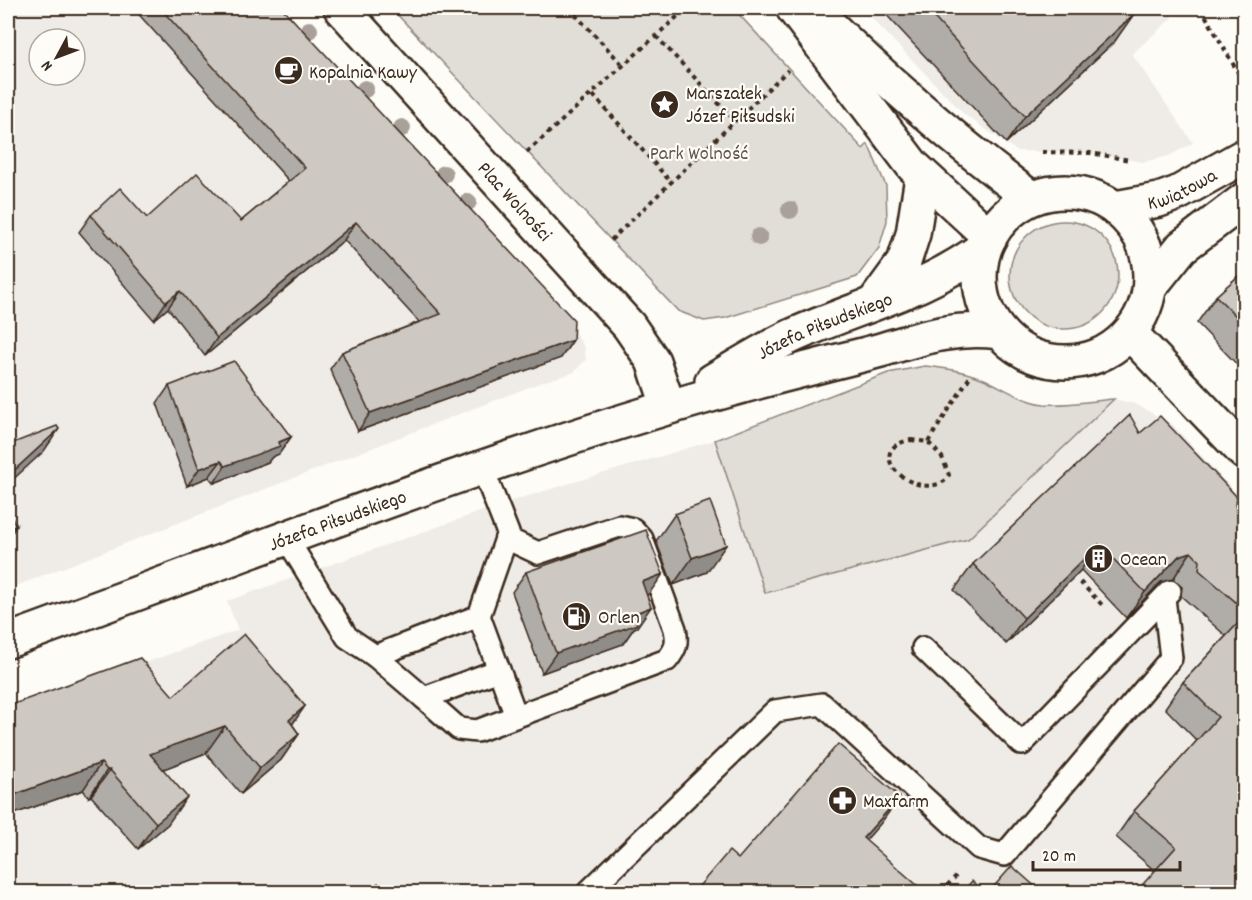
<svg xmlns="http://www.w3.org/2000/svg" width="1252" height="900" font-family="Dekko,sans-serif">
  <rect width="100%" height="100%" fill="#fdfcf7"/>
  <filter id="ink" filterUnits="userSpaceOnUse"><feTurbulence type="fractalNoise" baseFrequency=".0167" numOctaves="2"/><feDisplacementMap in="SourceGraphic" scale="12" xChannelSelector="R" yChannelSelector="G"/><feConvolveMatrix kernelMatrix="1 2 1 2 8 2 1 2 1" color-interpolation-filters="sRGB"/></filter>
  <g filter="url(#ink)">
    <g fill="#efece7" fill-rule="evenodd">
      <path d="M8,8h268l294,316 14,23 2,13 -13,13 -31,9 -534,207zM39,39h36v36h-36z"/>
      <polygon points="862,8 1169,8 1172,18 1132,54 1193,143 1169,156 1143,162 1090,153 1017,151 965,115"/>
      <polygon points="925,366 948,368 982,379 1018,396 1043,404 1067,404 1114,399 1135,404 1172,424 1244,502 1244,892 8,892 8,711 238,630 227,601 511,501 715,440 888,373"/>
    </g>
    <g fill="#e1ded7" stroke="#8e847a" stroke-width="1.5">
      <polygon points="391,8 733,8 863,149 868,144 886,186 887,221 879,248 857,277 725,318 704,321 678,311"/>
      <circle cx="1064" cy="275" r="54"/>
      <path d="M925,366c20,2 40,5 59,13 20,9 38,22 60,25 23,2 47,-3 70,-5l-146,140 -203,54 -50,-153 173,-67z"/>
    </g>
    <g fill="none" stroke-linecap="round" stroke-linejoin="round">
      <defs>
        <g id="service">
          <polyline points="287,539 347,637 375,656 479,616 508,533 482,467"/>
          <polyline points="479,616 516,716"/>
          <polyline points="923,648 1022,744 1170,591"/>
          <polyline points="375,656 424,698 499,670"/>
          <path d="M424,698l35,31 18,2 190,-71c9,-11 11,-17 8,-31l-33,-90 -9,-10 -14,-3 -81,27 -32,-15"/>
          <polyline points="588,892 775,711 822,704 979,848 1004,855 1171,658 1164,598"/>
        </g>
        <g id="minor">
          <path id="s1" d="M341,8l288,318 24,35 15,44"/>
          <polyline points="1130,333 1244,452"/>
        </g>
        <g id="tertiary">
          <polyline points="793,8 913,166 990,237"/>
          <path d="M819,15c67,66 137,127 212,183"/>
          <circle cx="1065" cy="277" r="85"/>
          <path id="s2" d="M1115,208l44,-8 19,-7 66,-37"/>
          <polyline points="1150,287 1182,247 1244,200"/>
          <polyline points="874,303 904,262 913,234 922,177"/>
          <path id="s3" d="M712,381c26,-15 52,-32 80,-45 64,-29 134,-45 191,-88"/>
          <path id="s4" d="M8,641c267,-97 531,-205 807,-274 22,-6 45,-11 66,-17 40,-12 75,-24 118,-18"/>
        </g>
      </defs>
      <use href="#service" stroke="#3b2a1e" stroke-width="26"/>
      <use href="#minor" stroke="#3b2a1e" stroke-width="38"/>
      <use href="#tertiary" stroke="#3b2a1e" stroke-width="38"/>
      <g stroke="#3b2a1e" stroke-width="4" stroke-dasharray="4.5 4.5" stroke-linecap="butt">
        <polyline points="569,8 623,65"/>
        <polyline points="1201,8 1244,83"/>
        <polyline points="656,36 735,121"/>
        <polyline points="593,95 670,181"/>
        <polyline points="527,152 687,8"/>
        <polyline points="1042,152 1090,153 1130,160"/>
        <polyline points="611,240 788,70"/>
        <path d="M911,440l17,2 14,15 7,18 -3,5c-31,23 -88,-31 -35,-40z"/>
        <polyline points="928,442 971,375"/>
        <polyline points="1080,582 1104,607"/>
        <polyline points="941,892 956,876"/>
      </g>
      <use href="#service" stroke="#fdfcf7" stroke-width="21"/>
      <use href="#minor" stroke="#fdfcf7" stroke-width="33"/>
      <use href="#tertiary" stroke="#fdfcf7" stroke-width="33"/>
    </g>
    <g fill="#a9a199">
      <circle cx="309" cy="30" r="9"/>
      <circle cx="365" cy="89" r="9"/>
      <circle cx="402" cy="128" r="9"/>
      <circle cx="444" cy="174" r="9"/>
      <circle cx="468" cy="202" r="9"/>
      <circle cx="790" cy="210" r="9"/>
      <circle cx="759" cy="237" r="9"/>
    </g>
    <g fill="#b0aca7" stroke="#3b2a1e" stroke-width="1.5">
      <polygon points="133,8 282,8 573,340 561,358 358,431 330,369 342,352 419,322 344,240 205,356 168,308 154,320 79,232 91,215 241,221 289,181"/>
      <polygon points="880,8 1137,8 1133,12 1115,41 1006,143"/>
      <polygon points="1237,8 1245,8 1245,18"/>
      <polygon points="1245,270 1245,373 1197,323 1216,296"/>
      <polygon points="169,386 291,437 279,454 272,457 268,462 214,483 209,477 187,486 157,403"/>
      <polygon points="1140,433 1235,504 1238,515 1245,519 1245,892 1155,871 1116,837 1134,811 1197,741 1165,708 1183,682 1226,636 1181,596 1182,587 1173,579 1161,582 1126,618 1081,570 1006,644 954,590 973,564"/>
      <polygon points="675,514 707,572 673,585 656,541"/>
      <polygon points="526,572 649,594 647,595 637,627 634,628 623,644 542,673 512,592"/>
      <polygon points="173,696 305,706 292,724 299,734 281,760 241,794 206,753 163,769 168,824 138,849 91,796 89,797 83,790 8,816 8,706"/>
    </g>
    <g fill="#908c88" stroke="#3b2a1e" stroke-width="1.5">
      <polygon points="1129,8 1137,8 1110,34"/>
      <polygon points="1134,14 1115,41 1006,143 1025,116"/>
      <polygon points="356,222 344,240 205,356 217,338"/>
      <polygon points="180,291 168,308 154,320 166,302"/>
      <polygon points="573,340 561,358 358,431 370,413"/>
      <polygon points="59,429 44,451 8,484 8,476"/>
      <polygon points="291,437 279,454 272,457 268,462 214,483 225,466"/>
      <polygon points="221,461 209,477 187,486 199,469"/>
      <polygon points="17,525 8,538 8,529"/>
      <polygon points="1099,544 1081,570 1006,644 1024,618"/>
      <polygon points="726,545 707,572 673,585 692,558"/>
      <polygon points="1191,552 1173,579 1161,582 1126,618 1145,592 1179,556"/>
      <polygon points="663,574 649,594 628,602 642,582"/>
      <polygon points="651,607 637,627 634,628 623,644 542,673 556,653 633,614"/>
      <polygon points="305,706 287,732 289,720"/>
      <polygon points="225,726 206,753 132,781 150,754"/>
      <polygon points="299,734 281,760 241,794 260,768"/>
      <polygon points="101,763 83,790 8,816 8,797"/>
      <polygon points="107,770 110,770 91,796 89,797"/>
      <polygon points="187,797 168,824 138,849 156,823"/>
      <polygon points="900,797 881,823 845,864 863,838"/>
    </g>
    <g fill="#cdc8c2" stroke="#3b2a1e" stroke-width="1.5">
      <polygon points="160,8 282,8 574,320 573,340 370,413 342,352 441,314 356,222 217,338 180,291 166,302 91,215 120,188 147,218 197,173 241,221 305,168"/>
      <polygon points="925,8 1129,8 1134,14 1025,116"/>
      <polygon points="1245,270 1245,325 1216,296"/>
      <polygon points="234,361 291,437 279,442 280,446 225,466 221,461 199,469 169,386"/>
      <polygon points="1130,415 1140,433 1160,416 1238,498 1235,504 1238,515 1245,519 1245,610 1199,570 1200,561 1191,552 1179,556 1145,592 1099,544 1024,618 973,564"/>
      <polygon points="57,426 59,429 8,476 8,445"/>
      <polygon points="710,501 726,545 692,558 675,514"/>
      <polygon points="8,514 17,525 8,529"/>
      <polygon points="646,530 663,574 642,582 651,607 633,614 637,624 556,653 526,572"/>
      <polygon points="1245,616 1245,892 1136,892 1176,847 1134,811 1218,717 1183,682"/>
      <polygon points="244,634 305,706 289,720 299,734 260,768 225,726 150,754 187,797 156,823 110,770 107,770 101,763 8,797 8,706 140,658 173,696"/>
      <polygon points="838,744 900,797 863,838 925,892 694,892 729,851 738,859"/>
      <polygon points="1012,866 1039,890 1042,887 1048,892 989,892"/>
      <polygon points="972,881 983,892 962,892"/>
      <polygon points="378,883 385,892 368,892"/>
    </g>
  </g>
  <defs>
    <symbol id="cafe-disc" viewBox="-11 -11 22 22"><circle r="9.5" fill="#3b2a1e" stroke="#fdfcf7"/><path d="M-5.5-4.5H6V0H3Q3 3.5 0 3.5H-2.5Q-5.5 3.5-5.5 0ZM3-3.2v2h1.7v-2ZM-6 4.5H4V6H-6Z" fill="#fff"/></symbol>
    <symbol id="sight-disc" viewBox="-11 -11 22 22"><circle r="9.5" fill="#3b2a1e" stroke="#fdfcf7"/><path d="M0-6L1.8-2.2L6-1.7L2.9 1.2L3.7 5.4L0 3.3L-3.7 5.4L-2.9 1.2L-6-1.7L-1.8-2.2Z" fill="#fff"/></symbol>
    <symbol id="building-disc" viewBox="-11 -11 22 22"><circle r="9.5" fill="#3b2a1e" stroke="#fdfcf7"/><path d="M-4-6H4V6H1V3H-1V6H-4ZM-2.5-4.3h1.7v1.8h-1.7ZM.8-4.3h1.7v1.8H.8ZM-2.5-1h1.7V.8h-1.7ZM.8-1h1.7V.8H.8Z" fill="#fff"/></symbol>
    <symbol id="fuel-disc" viewBox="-11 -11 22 22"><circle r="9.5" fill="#3b2a1e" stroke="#fdfcf7"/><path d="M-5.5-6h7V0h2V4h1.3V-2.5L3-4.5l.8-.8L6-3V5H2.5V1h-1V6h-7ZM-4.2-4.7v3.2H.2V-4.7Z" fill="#fff"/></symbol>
    <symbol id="pharmacy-disc" viewBox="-11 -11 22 22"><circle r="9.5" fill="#3b2a1e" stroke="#fdfcf7"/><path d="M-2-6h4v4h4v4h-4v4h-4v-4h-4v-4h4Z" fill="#fff"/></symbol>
  </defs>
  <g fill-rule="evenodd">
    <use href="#cafe-disc" x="272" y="54" width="33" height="33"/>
    <use href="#sight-disc" x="648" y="88" width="33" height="33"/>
    <use href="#building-disc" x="1082" y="542" width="33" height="33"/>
    <use href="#fuel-disc" x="560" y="600" width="33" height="33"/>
    <use href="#pharmacy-disc" x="826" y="784" width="33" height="33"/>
  </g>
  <g text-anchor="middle" stroke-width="4.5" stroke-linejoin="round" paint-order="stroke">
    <g font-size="20" fill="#3b2a1e" stroke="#fdfcf7" text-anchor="start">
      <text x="309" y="78">Kopalnia Kawy</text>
      <text x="686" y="99">Marszałek<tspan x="686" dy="23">Józef Piłsudski</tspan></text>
      <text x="1120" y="565">Ocean</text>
      <text x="598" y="623">Orlen</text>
      <text x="863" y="807">Maxfarm</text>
    </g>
    <g font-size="20" fill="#64574c" stroke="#fdfcf7">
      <text x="699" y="159">Park Wolność</text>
    </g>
    <g font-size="20" fill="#3b2a1e" stroke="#fdfcf7">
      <text dy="7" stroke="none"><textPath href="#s2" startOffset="70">Kwiatowa</textPath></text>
      <text dy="7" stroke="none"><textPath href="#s1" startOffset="260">Plac Wolności</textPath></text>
      <text dy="7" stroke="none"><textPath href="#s3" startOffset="126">Józefa Piłsudskiego</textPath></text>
      <text dy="7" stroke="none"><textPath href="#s4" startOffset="351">Józefa Piłsudskiego</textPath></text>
    </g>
  </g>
  <rect width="1252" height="900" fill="none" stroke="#fdfcf7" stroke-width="30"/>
  <rect x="15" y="15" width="1222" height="870" fill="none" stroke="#3b2a1e" stroke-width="2" filter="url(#ink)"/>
  <g transform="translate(57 57) rotate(229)"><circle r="28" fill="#fdfcf7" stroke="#afa8a0" stroke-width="1.5"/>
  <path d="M0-4.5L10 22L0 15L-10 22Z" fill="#3b2a1e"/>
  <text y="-9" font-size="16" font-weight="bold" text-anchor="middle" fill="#3b2a1e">N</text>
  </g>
  <path d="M1033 861v9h147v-9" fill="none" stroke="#3b2a1e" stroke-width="3"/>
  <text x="1042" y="861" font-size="18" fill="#3b2a1e" stroke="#fdfcf7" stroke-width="4.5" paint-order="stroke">20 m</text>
</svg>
